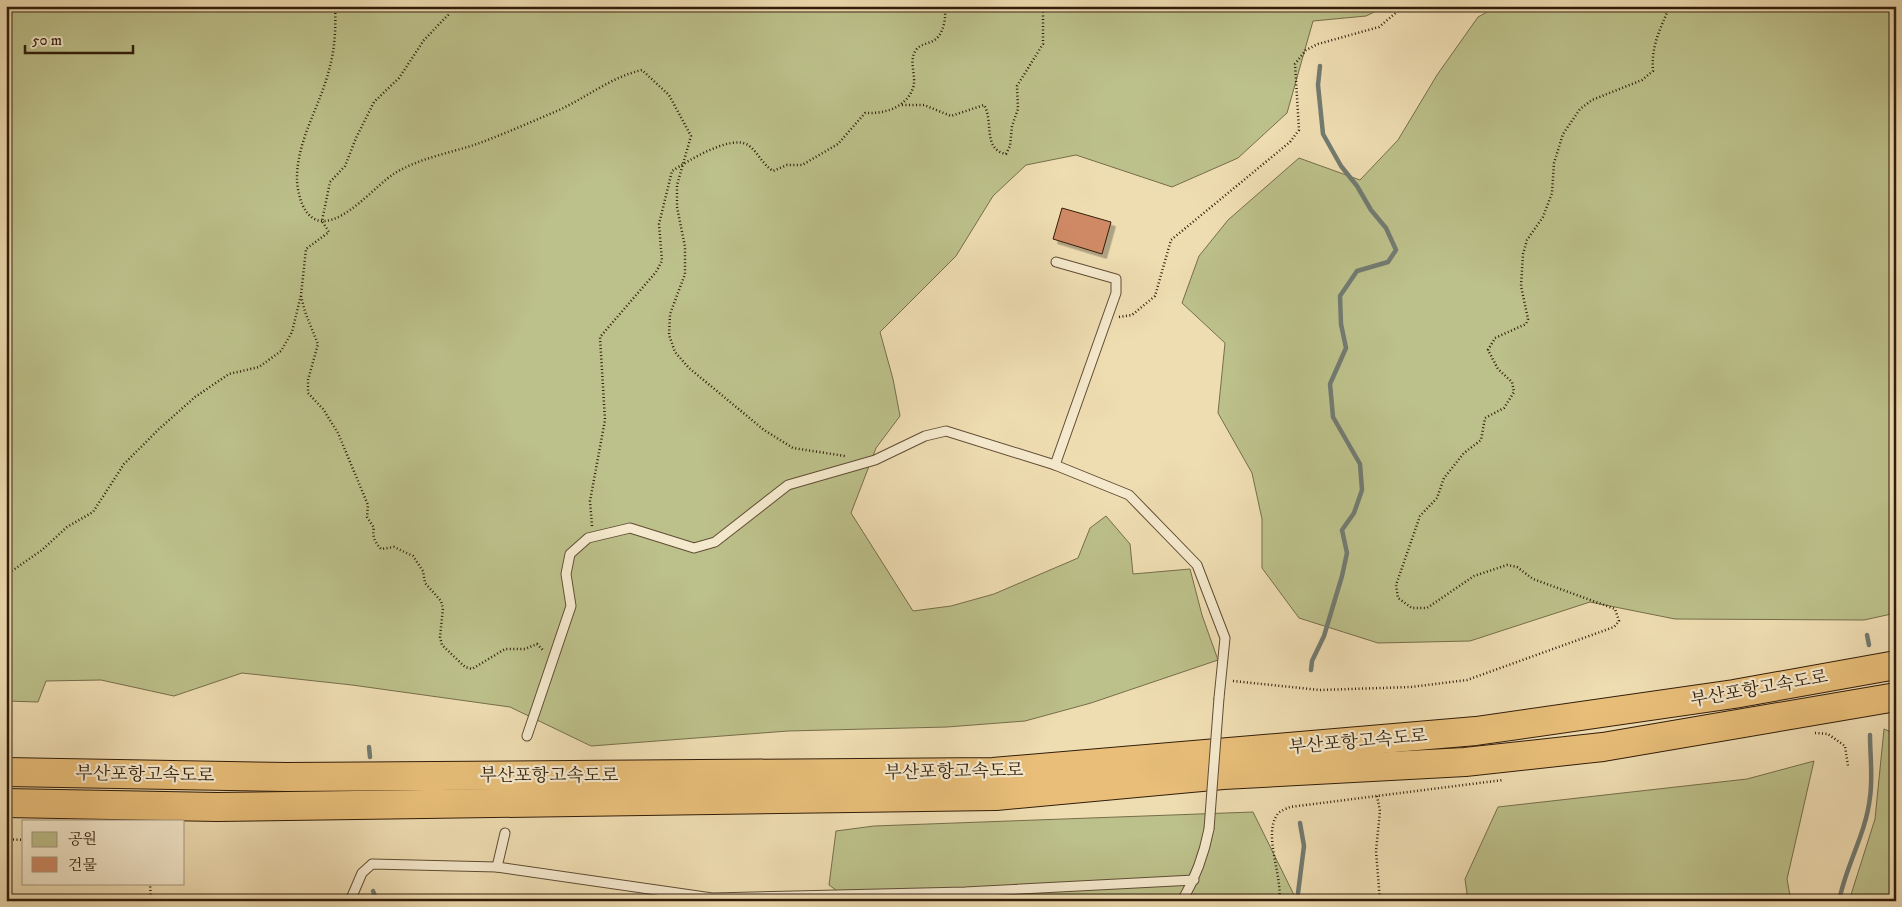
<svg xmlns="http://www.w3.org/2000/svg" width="1902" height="907" font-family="'IM FELL DW Pica','Noto Serif KR',serif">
  <defs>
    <filter id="shadow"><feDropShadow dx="4.5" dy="4.5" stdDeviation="0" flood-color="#0004"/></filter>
  </defs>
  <rect width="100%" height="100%" fill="#efddb2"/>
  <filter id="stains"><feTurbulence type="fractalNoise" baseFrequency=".004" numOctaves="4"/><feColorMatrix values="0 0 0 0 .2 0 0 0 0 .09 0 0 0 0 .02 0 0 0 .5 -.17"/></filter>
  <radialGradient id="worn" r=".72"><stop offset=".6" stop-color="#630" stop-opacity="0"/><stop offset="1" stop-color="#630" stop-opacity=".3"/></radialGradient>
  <g fill="#bcc08a" stroke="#766e4a">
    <polygon points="6,6 1387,6 1366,16 1313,21 1287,113 1238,158 1172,187 1076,155 1026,165 993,196 956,256 880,332 893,379 900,416 876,448 851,513 913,611 951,606 994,594 1078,558 1090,528 1106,516 1130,544 1133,574 1190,569 1202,615 1218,660 1091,703 1025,721 947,727 788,731 591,746 510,707 352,685 242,673 174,696 101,680 46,681 38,702 6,701"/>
    <polygon points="1498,6 1896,6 1896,613 1864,620 1675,619 1590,602 1470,641 1378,643 1299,618 1262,568 1262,519 1252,473 1218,413 1225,343 1182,303 1199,256 1228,220 1299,158 1360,180 1398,140 1437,75 1478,17"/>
    <polygon points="1884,729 1896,734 1896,901 1849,901 1875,819"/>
    <polygon points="1814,761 1787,879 1791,901 1468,901 1465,879 1498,807 1747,779"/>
    <polygon points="1253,812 1297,901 851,901 829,885 836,831 874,826"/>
  </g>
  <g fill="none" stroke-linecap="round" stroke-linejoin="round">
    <g stroke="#727b71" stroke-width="4.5">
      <polyline points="1867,635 1869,645"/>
      <polyline points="1311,670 1312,661 1324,636 1342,576 1347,553 1342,530 1354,513 1362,490 1360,464 1333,417 1330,384 1346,348 1341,324 1340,296 1357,271 1388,262 1396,250 1386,228 1371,210 1357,186 1341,166 1323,134 1318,85 1320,66"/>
      <polyline points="369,747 370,757"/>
      <polyline points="373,891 377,901"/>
      <polyline points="1297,901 1304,846 1300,823"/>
      <path d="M1839,901c7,-36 27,-67 31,-104 3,-20 0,-42 0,-62"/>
    </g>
  </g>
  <polygon fill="#cf8965" stroke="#311d0a" filter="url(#shadow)" points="1062,208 1111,222 1102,254 1053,239"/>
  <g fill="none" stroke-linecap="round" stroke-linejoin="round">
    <defs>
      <g id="service">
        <polyline points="1055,465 1116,293 1116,279 1056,262"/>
        <polyline points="527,736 571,606 566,574 570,554 588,538 630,528 694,548 715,542 788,485 875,460 925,436 946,431 1055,465 1129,495 1197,565 1225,638 1219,698"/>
        <polyline points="497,867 712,898 965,892 1194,880"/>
        <polyline points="350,901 362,873 372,864 497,867 505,833"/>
        <path d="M1182,901c14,-24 22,-46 27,-72"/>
      </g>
      <g id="motorway">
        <polyline points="6,772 287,777 993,772 1476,731 1734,694 1896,665"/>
        <polyline points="6,803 217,807 996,796 1223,775 1465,762 1603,747 1896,697"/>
      </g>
    </defs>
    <use href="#service" stroke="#604d34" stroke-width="11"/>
    <use href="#motorway" stroke="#311d0a" stroke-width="30"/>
    <g stroke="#311d0a" stroke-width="2.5" stroke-dasharray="1 2.5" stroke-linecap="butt">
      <path d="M335,6c1,22 0,43 -6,64 -9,36 -32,70 -32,108 0,16 7,44 27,43 24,-1 51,-35 71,-48 25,-15 55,-20 82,-29 27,-10 54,-22 80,-33 29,-13 54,-34 85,-41l27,25 22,41 -14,49v22l8,40v27l-15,40 -1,21 6,17 14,16 75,62 29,18 52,8"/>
      <path d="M902,105h22l27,11 33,-11c10,16 -2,44 22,49l4,-8 2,-20 6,-17 -1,-23 26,-42v-38"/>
      <path d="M301,296l4,16 13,32 -10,36v13l15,16 15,24 30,72 -1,12 7,11c-2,9 1,14 7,21l13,-2 19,9 10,15 2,12 16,18 2,7 -3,29 2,8 23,22 7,2 33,-20h20l12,-5 6,6"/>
      <polyline points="1119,317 1132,315 1155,296 1171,240 1290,142 1299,130 1295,64 1306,50 1318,44 1379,27 1404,6"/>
      <path d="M592,526l-2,-25 15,-81 -5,-83 56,-65 6,-11 -3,-37 13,-53c16,-10 59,-37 76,-26 10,7 14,19 25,26l14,-6h15l36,-21 27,-31c19,1 41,-5 48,-25 4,-12 -5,-27 3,-38 5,-7 14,-6 20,-11 8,-7 11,-24 8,-33"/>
      <polyline points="6,575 42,550 67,527 93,512 124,464 159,429 195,397 229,374 259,367 281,351 292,332 301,295 306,249 329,232 322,221 330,182 345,166 356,138 374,102 399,78 424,40 448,15 449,6"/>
      <path d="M1233,681l87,9 91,-3 56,-7 147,-53 5,-6 -4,-12 -82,-30 -16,-12 -10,-2 -33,11 -47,32h-15l-14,-10 -2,-13 24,-69 17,-18 7,-20 20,-25 17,-13 4,-22 19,-10 10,-16 -2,-10 -14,-13 -10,-19 7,-12 31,-14 2,-5 -7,-33 2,-32 4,-14 16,-23 9,-24 2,-30 9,-29 17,-25 12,-9 50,-20 11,-9c-2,-25 7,-42 17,-65"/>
      <polyline points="1815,733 1828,734 1845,746 1848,766"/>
      <polyline points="1377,796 1380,811 1376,851 1380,901"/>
      <polyline points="6,839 24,840"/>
      <polyline points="150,883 151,901"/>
      <polyline points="1370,897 1380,896"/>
      <path d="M1279,901c4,-25 -16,-65 -2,-86 2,-4 9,-6 13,-8l213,-27"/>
    </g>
    <use href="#service" stroke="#f5e9cd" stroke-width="9"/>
    <use href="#motorway" stroke="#e8be79" stroke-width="28"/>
    <defs>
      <polyline id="service-bridge" points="1209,829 1219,698"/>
    </defs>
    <use href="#service-bridge" stroke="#604d34" stroke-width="11" stroke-linecap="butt"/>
    <use href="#service-bridge" stroke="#f5e9cd" stroke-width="9"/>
  </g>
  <g text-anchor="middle" stroke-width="4.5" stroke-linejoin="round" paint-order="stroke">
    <g font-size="18" fill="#311d0a" stroke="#f5e9cd">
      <text transform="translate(1759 688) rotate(-10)" y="6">부산포항고속도로</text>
      <text transform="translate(1358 741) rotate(-5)" y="6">부산포항고속도로</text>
      <text transform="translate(954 771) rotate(-1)" y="6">부산포항고속도로</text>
      <text transform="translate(145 774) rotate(1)" y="6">부산포항고속도로</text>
      <text x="549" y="781">부산포항고속도로</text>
    </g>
  </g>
  <rect width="1902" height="907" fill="none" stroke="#efddb2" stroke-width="25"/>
  <rect x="8" y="8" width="1887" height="892" fill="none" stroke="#311d0a" stroke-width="2.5"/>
  <rect x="12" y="12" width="1877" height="882" fill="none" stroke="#311d0a"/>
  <rect x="22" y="820" width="162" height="65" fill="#f5e9cd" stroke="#a7977f"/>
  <rect x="32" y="832" width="25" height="15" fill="#bcc08a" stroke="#a7977f"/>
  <text x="68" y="844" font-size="15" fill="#311d0a">공원</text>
  <rect x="32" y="857" width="25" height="15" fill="#cf8965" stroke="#a7977f"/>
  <text x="68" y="870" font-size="15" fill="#311d0a">건물</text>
  <path d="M25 45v8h108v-8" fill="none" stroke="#311d0a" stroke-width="2.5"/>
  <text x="32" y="45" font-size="15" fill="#311d0a" stroke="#f5e9cd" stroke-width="4" paint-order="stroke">50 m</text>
  <rect width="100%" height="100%" filter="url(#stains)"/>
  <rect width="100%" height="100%" fill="url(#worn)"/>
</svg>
